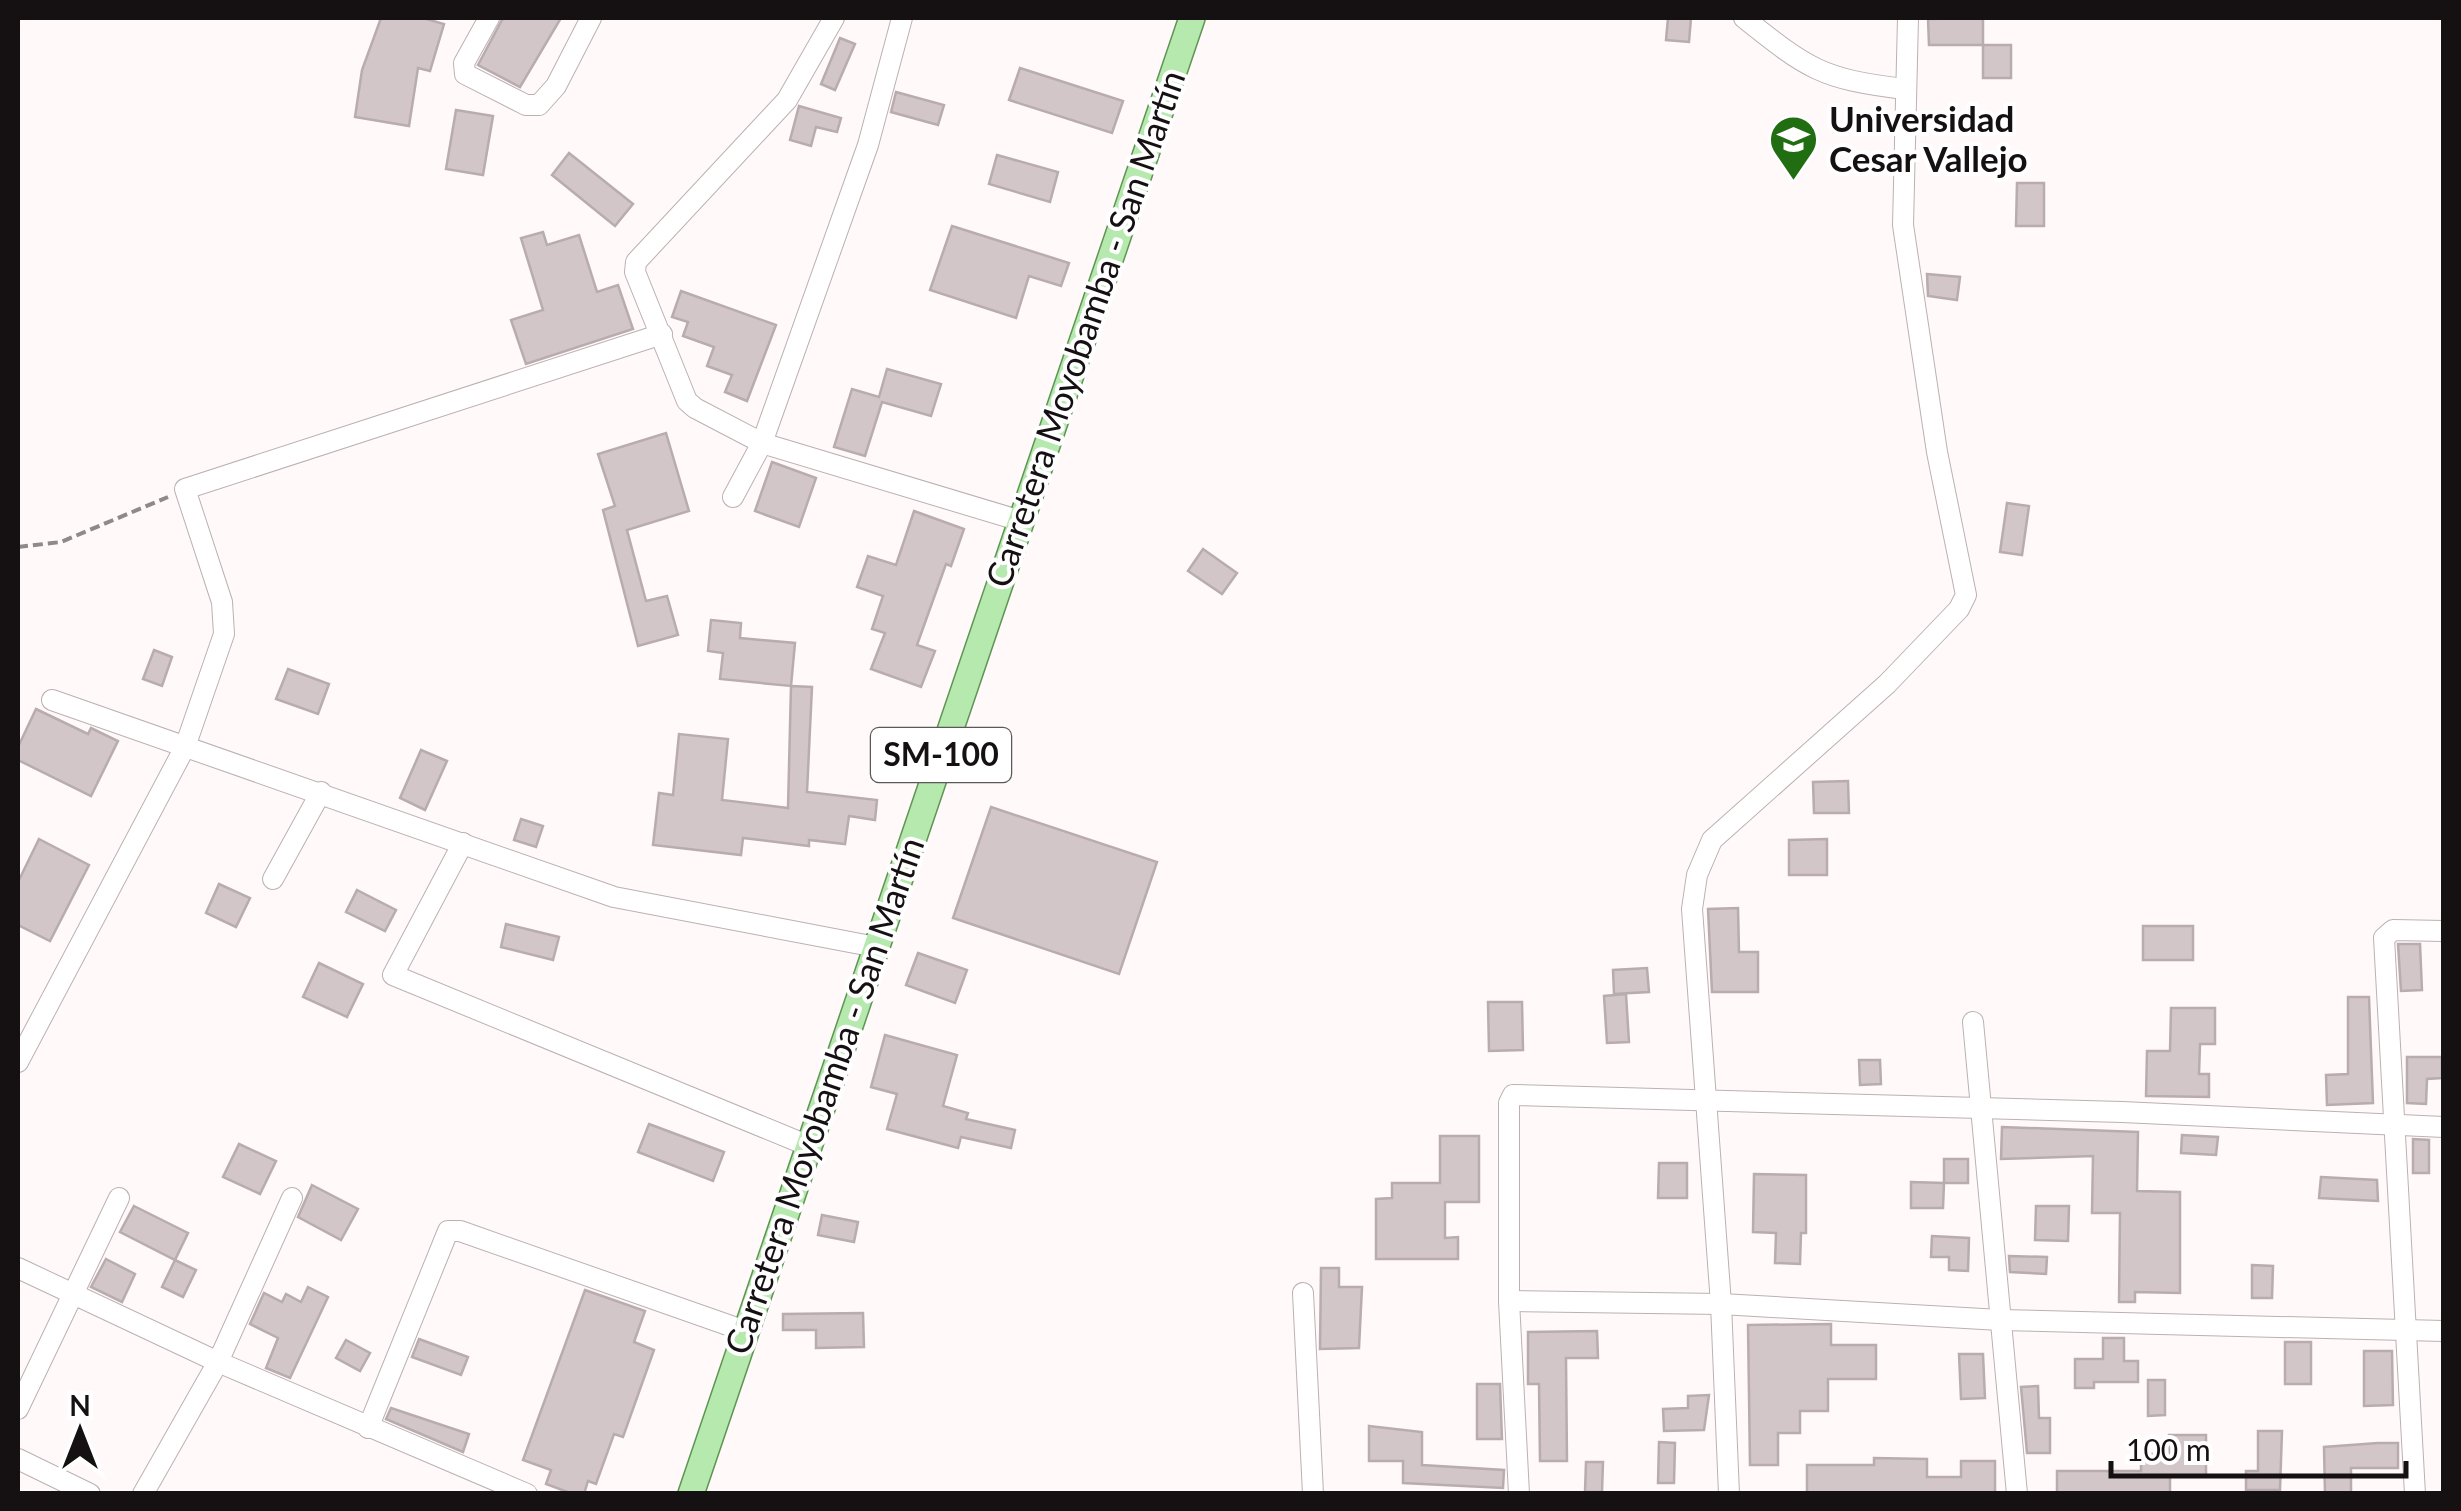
<svg xmlns="http://www.w3.org/2000/svg" width="2461" height="1511" font-family="Lato,sans-serif">
  <rect width="100%" height="100%" fill="#fff9fa"/>
  <g fill="#d2c6c8" stroke="#b8acae" stroke-width="2.5">
    <polygon points="381,18 423,18 444,24 430,71 418,68 409,126 355,117 362,70"/>
    <polygon points="503,18 561,18 520,87 478,65"/>
    <polygon points="1668,18 1691,18 1689,42 1666,40"/>
    <polygon points="1983,18 1983,45 1929,45 1928,19"/>
    <polygon points="840,38 855,44 835,90 821,84"/>
    <rect x="1983" y="45" width="28" height="33"/>
    <polygon points="1020,68 1123,101 1112,133 1009,100"/>
    <polygon points="896,92 944,105 938,125 891,112"/>
    <polygon points="799,106 841,118 837,132 816,127 811,146 790,140"/>
    <polygon points="456,110 493,116 483,175 446,169"/>
    <polygon points="569,153 633,204 615,226 552,175"/>
    <polygon points="997,155 1058,172 1050,202 989,184"/>
    <polygon points="2017,183 2044,183 2044,226 2016,226"/>
    <polygon points="952,226 1069,263 1061,286 1029,276 1016,318 930,290"/>
    <polygon points="543,232 547,245 579,235 597,292 618,285 633,329 526,364 511,320 543,310 521,238"/>
    <polygon points="1927,274 1960,277 1957,300 1928,296"/>
    <polygon points="681,291 776,325 747,401 725,392 732,375 707,366 714,347 683,336 688,322 672,317"/>
    <polygon points="887,369 941,384 931,416 882,402 865,456 834,447 852,389 879,397"/>
    <polygon points="666,433 689,511 627,530 646,601 667,596 678,635 638,646 603,510 615,506 598,454"/>
    <polygon points="772,462 816,478 799,527 755,511"/>
    <polygon points="2007,503 2029,506 2022,555 2000,552"/>
    <polygon points="914,511 964,529 951,566 946,564 917,645 935,651 921,687 871,669 885,633 872,629 883,596 857,587 868,556 896,565"/>
    <polygon points="1203,549 1237,573 1222,594 1188,571"/>
    <polygon points="711,620 741,623 740,638 795,643 791,686 720,679 723,653 708,651"/>
    <polygon points="154,650 172,657 162,686 143,679"/>
    <polygon points="288,669 329,684 318,714 276,699"/>
    <polygon points="791,686 812,687 807,792 877,800 875,820 849,816 845,844 809,840 809,846 743,838 741,855 653,845 659,793 673,795 679,734 728,739 722,800 788,808"/>
    <polygon points="36,709 88,734 91,728 118,741 91,796 18,760 18,747"/>
    <polygon points="421,750 447,761 425,810 400,798"/>
    <polygon points="1848,781 1849,813 1814,813 1813,782"/>
    <polygon points="991,807 1157,862 1119,974 953,918"/>
    <polygon points="521,819 543,826 536,847 514,840"/>
    <polygon points="39,839 89,865 50,941 18,925 18,882"/>
    <polygon points="1827,839 1827,875 1789,875 1789,840"/>
    <polygon points="219,884 250,898 236,927 206,913"/>
    <polygon points="357,890 396,910 385,931 346,912"/>
    <polygon points="1738,908 1739,952 1758,952 1758,992 1712,992 1708,909"/>
    <polygon points="506,924 559,937 553,960 501,947"/>
    <rect x="2143" y="926" width="50" height="34"/>
    <polygon points="2398,944 2420,944 2422,990 2401,991"/>
    <polygon points="918,953 967,970 955,1003 906,985"/>
    <polygon points="319,963 363,984 347,1017 303,997"/>
    <polygon points="1647,968 1649,992 1614,994 1613,970"/>
    <polygon points="1626,994 1629,1042 1607,1043 1604,996"/>
    <polygon points="2348,997 2369,997 2373,1103 2327,1105 2326,1075 2348,1074"/>
    <polygon points="1488,1002 1522,1002 1523,1050 1489,1051"/>
    <polygon points="2171,1008 2215,1008 2215,1044 2200,1044 2199,1074 2209,1074 2209,1097 2146,1096 2147,1051 2170,1051"/>
    <polygon points="885,1035 957,1055 943,1106 968,1113 966,1119 1015,1130 1011,1148 961,1137 958,1148 887,1129 897,1094 871,1087"/>
    <polygon points="2407,1057 2442,1057 2442,1078 2427,1079 2426,1104 2407,1103"/>
    <polygon points="1859,1060 1880,1060 1881,1084 1860,1085"/>
    <polygon points="649,1124 724,1152 713,1181 638,1152"/>
    <polygon points="2002,1127 2138,1132 2137,1191 2180,1192 2180,1293 2135,1292 2135,1302 2119,1302 2120,1213 2092,1213 2093,1156 2001,1159"/>
    <polygon points="2182,1135 2218,1137 2216,1155 2181,1153"/>
    <polygon points="1440,1136 1479,1136 1479,1202 1445,1202 1445,1238 1458,1237 1458,1259 1376,1259 1376,1199 1392,1198 1392,1183 1440,1183"/>
    <polygon points="2413,1139 2429,1140 2429,1173 2413,1173"/>
    <polygon points="239,1144 276,1161 260,1194 223,1177"/>
    <rect x="1944" y="1159" width="24" height="24"/>
    <polygon points="1659,1163 1687,1163 1687,1198 1658,1198"/>
    <polygon points="1754,1174 1806,1175 1806,1233 1801,1233 1800,1264 1775,1263 1776,1233 1753,1232"/>
    <polygon points="2321,1177 2377,1180 2378,1201 2319,1198"/>
    <polygon points="1911,1182 1944,1183 1943,1208 1911,1208"/>
    <polygon points="312,1185 358,1209 341,1240 298,1217"/>
    <polygon points="134,1206 188,1233 175,1260 120,1232"/>
    <polygon points="2036,1206 2069,1206 2068,1241 2035,1240"/>
    <polygon points="822,1215 858,1222 854,1242 818,1235"/>
    <polygon points="1932,1236 1969,1238 1968,1271 1949,1270 1949,1257 1931,1257"/>
    <polygon points="2009,1256 2047,1257 2046,1274 2010,1272"/>
    <polygon points="106,1259 135,1274 122,1302 91,1287"/>
    <polygon points="175,1260 196,1270 183,1297 162,1287"/>
    <polygon points="2252,1265 2273,1266 2272,1298 2252,1298"/>
    <polygon points="1321,1268 1339,1268 1339,1287 1362,1287 1359,1348 1320,1349"/>
    <polygon points="308,1287 328,1297 290,1378 266,1368 278,1338 250,1324 264,1293 282,1302 286,1294 301,1302"/>
    <polygon points="585,1290 645,1311 634,1342 654,1350 623,1437 614,1434 596,1484 588,1481 584,1494 573,1494 546,1484 551,1470 523,1460"/>
    <polygon points="863,1313 864,1347 816,1348 816,1330 783,1330 783,1314"/>
    <polygon points="1831,1324 1831,1345 1876,1345 1876,1379 1828,1379 1828,1411 1800,1411 1800,1433 1778,1433 1778,1465 1750,1465 1748,1325"/>
    <polygon points="1597,1331 1598,1358 1566,1358 1567,1461 1540,1461 1539,1384 1528,1384 1528,1332"/>
    <polygon points="2103,1338 2124,1338 2124,1361 2138,1361 2138,1382 2094,1382 2094,1388 2075,1388 2075,1359 2103,1359"/>
    <polygon points="419,1339 468,1357 461,1375 412,1357"/>
    <polygon points="346,1340 370,1353 360,1371 336,1358"/>
    <rect x="2285" y="1342" width="26" height="42"/>
    <polygon points="2364,1351 2392,1351 2393,1405 2364,1406"/>
    <polygon points="1959,1354 1983,1354 1985,1398 1961,1399"/>
    <polygon points="2148,1380 2165,1380 2165,1415 2148,1416"/>
    <polygon points="1477,1384 1500,1384 1502,1439 1477,1439"/>
    <polygon points="2038,1386 2039,1418 2050,1418 2050,1453 2027,1453 2021,1387"/>
    <polygon points="1709,1395 1704,1430 1664,1431 1663,1409 1688,1408 1688,1396"/>
    <polygon points="391,1408 469,1434 463,1452 386,1419"/>
    <polygon points="1369,1426 1422,1432 1422,1465 1504,1470 1503,1488 1403,1483 1403,1461 1369,1461"/>
    <polygon points="2258,1431 2282,1431 2280,1490 2246,1490 2246,1471 2258,1471"/>
    <polygon points="2169,1435 2206,1435 2206,1476 2170,1476 2170,1494 2057,1494 2057,1471 2141,1471 2141,1454 2169,1454"/>
    <polygon points="1659,1442 1675,1443 1674,1483 1658,1483"/>
    <polygon points="2378,1443 2398,1443 2398,1468 2351,1468 2351,1494 2325,1494 2324,1447"/>
    <polygon points="1874,1458 1927,1459 1927,1477 1961,1477 1961,1461 1995,1461 1995,1494 1807,1494 1807,1465 1874,1465"/>
    <polygon points="1586,1462 1603,1462 1602,1492 1585,1492"/>
  </g>
  <g fill="none" stroke-linecap="round" stroke-linejoin="round">
    <defs>
      <g id="minor">
        <polyline points="489,18 464,63 465,74 526,105 539,105 556,86 591,18"/>
        <polyline points="834,18 787,100 636,262 635,272 687,401 695,408 762,443 1021,521"/>
        <path d="M1744,18c64,51 77,61 160,71"/>
        <polyline points="733,497 762,443 868,145 902,18"/>
        <polyline points="52,700 614,897 876,947"/>
        <polyline points="463,843 393,975 809,1146"/>
        <polyline points="273,879 321,792"/>
        <polyline points="1973,1022 2017,1494"/>
        <polyline points="18,1062 185,747 224,634 222,602 185,489 662,334"/>
        <polyline points="18,1268 218,1362 527,1494"/>
        <polyline points="1303,1293 1313,1494"/>
        <polyline points="1509,1301 1721,1304 2000,1320 2444,1331"/>
        <polyline points="18,1409 119,1198"/>
        <polyline points="368,1428 448,1231 460,1231 745,1331"/>
        <polyline points="18,1459 90,1494"/>
        <polyline points="143,1494 218,1362 292,1198"/>
        <polyline points="1519,1494 1509,1301 1509,1103 1513,1095 2122,1112 2444,1127"/>
        <polyline points="1729,1494 1721,1304 1692,909 1697,875 1712,840 1887,684 1959,609 1966,595 1937,452 1903,225 1908,18"/>
        <polyline points="2415,1494 2384,938 2393,930 2444,931"/>
      </g>
      <polyline id="major" points="691,1494 1192,18"/>
    </defs>
    <use href="#minor" stroke="#bcb0b2" stroke-width="22"/>
    <use href="#major" stroke="#5e9454" stroke-width="28"/>
    <polyline stroke="#8e898a" stroke-width="4" stroke-dasharray="10 5" stroke-linecap="butt" points="18,547 61,542 168,497"/>
    <use href="#minor" stroke="#fff" stroke-width="20"/>
    <use href="#major" stroke="#b6e9ad" stroke-width="25"/>
  </g>
  <defs>
    <symbol id="university-pin" viewBox="-11 -11 22 30"><path d="M0 17L-7.5 6A9.5 9.5 0 1 1 7.5 6Z" fill="#216e12" stroke="#fff"/><path d="M0-5L7-2L0 1L-7-2ZM-4 1L0 2.5L4 1V4Q0 6-4 4Z" fill="#fff"/></symbol>
  </defs>
  <g fill-rule="evenodd">
    <use href="#university-pin" x="1766" y="112" width="55" height="75"/>
  </g>
  <g text-anchor="middle" stroke-width="8" stroke-linejoin="round" paint-order="stroke">
    <rect fill="#fff" stroke="#5b5859" stroke-width="2.5" x="871" y="728" width="140" height="54" rx="8"/>
    <g font-size="32" font-weight="bold" fill="#151112">
      <text x="941" y="766">SM-100</text>
    </g>
    <g font-size="35" font-weight="bold" fill="#151112" stroke="#fff" text-anchor="start">
      <text x="1829" y="132">Universidad<tspan x="1829" dy="40">Cesar Vallejo</tspan></text>
    </g>
    <g font-size="35" fill="#151112" stroke="#fff">
      <text transform="translate(1086 329) rotate(-71)" y="12">Carretera Moyobamba - San Martín</text>
      <text transform="translate(825 1096) rotate(-71)" y="12">Carretera Moyobamba - San Martín</text>
    </g>
  </g>
  <rect width="2461" height="1511" fill="none" stroke="#151112" stroke-width="40"/>
  <g transform="translate(80 1431)" stroke="#ffffff" stroke-width="8" paint-order="stroke">
  <path d="M0-8L18 38L0 25L-18 38Z" fill="#151112"/>
  <text y="-15" font-size="28" font-weight="bold" text-anchor="middle" fill="#151112">N</text>
  </g>
  <path d="M2111 1461v15h295v-15" fill="none" stroke="#151112" stroke-width="5"/>
  <text x="2126" y="1461" font-size="30" fill="#151112" stroke="#ffffff" stroke-width="8" paint-order="stroke">100 m</text>
</svg>
